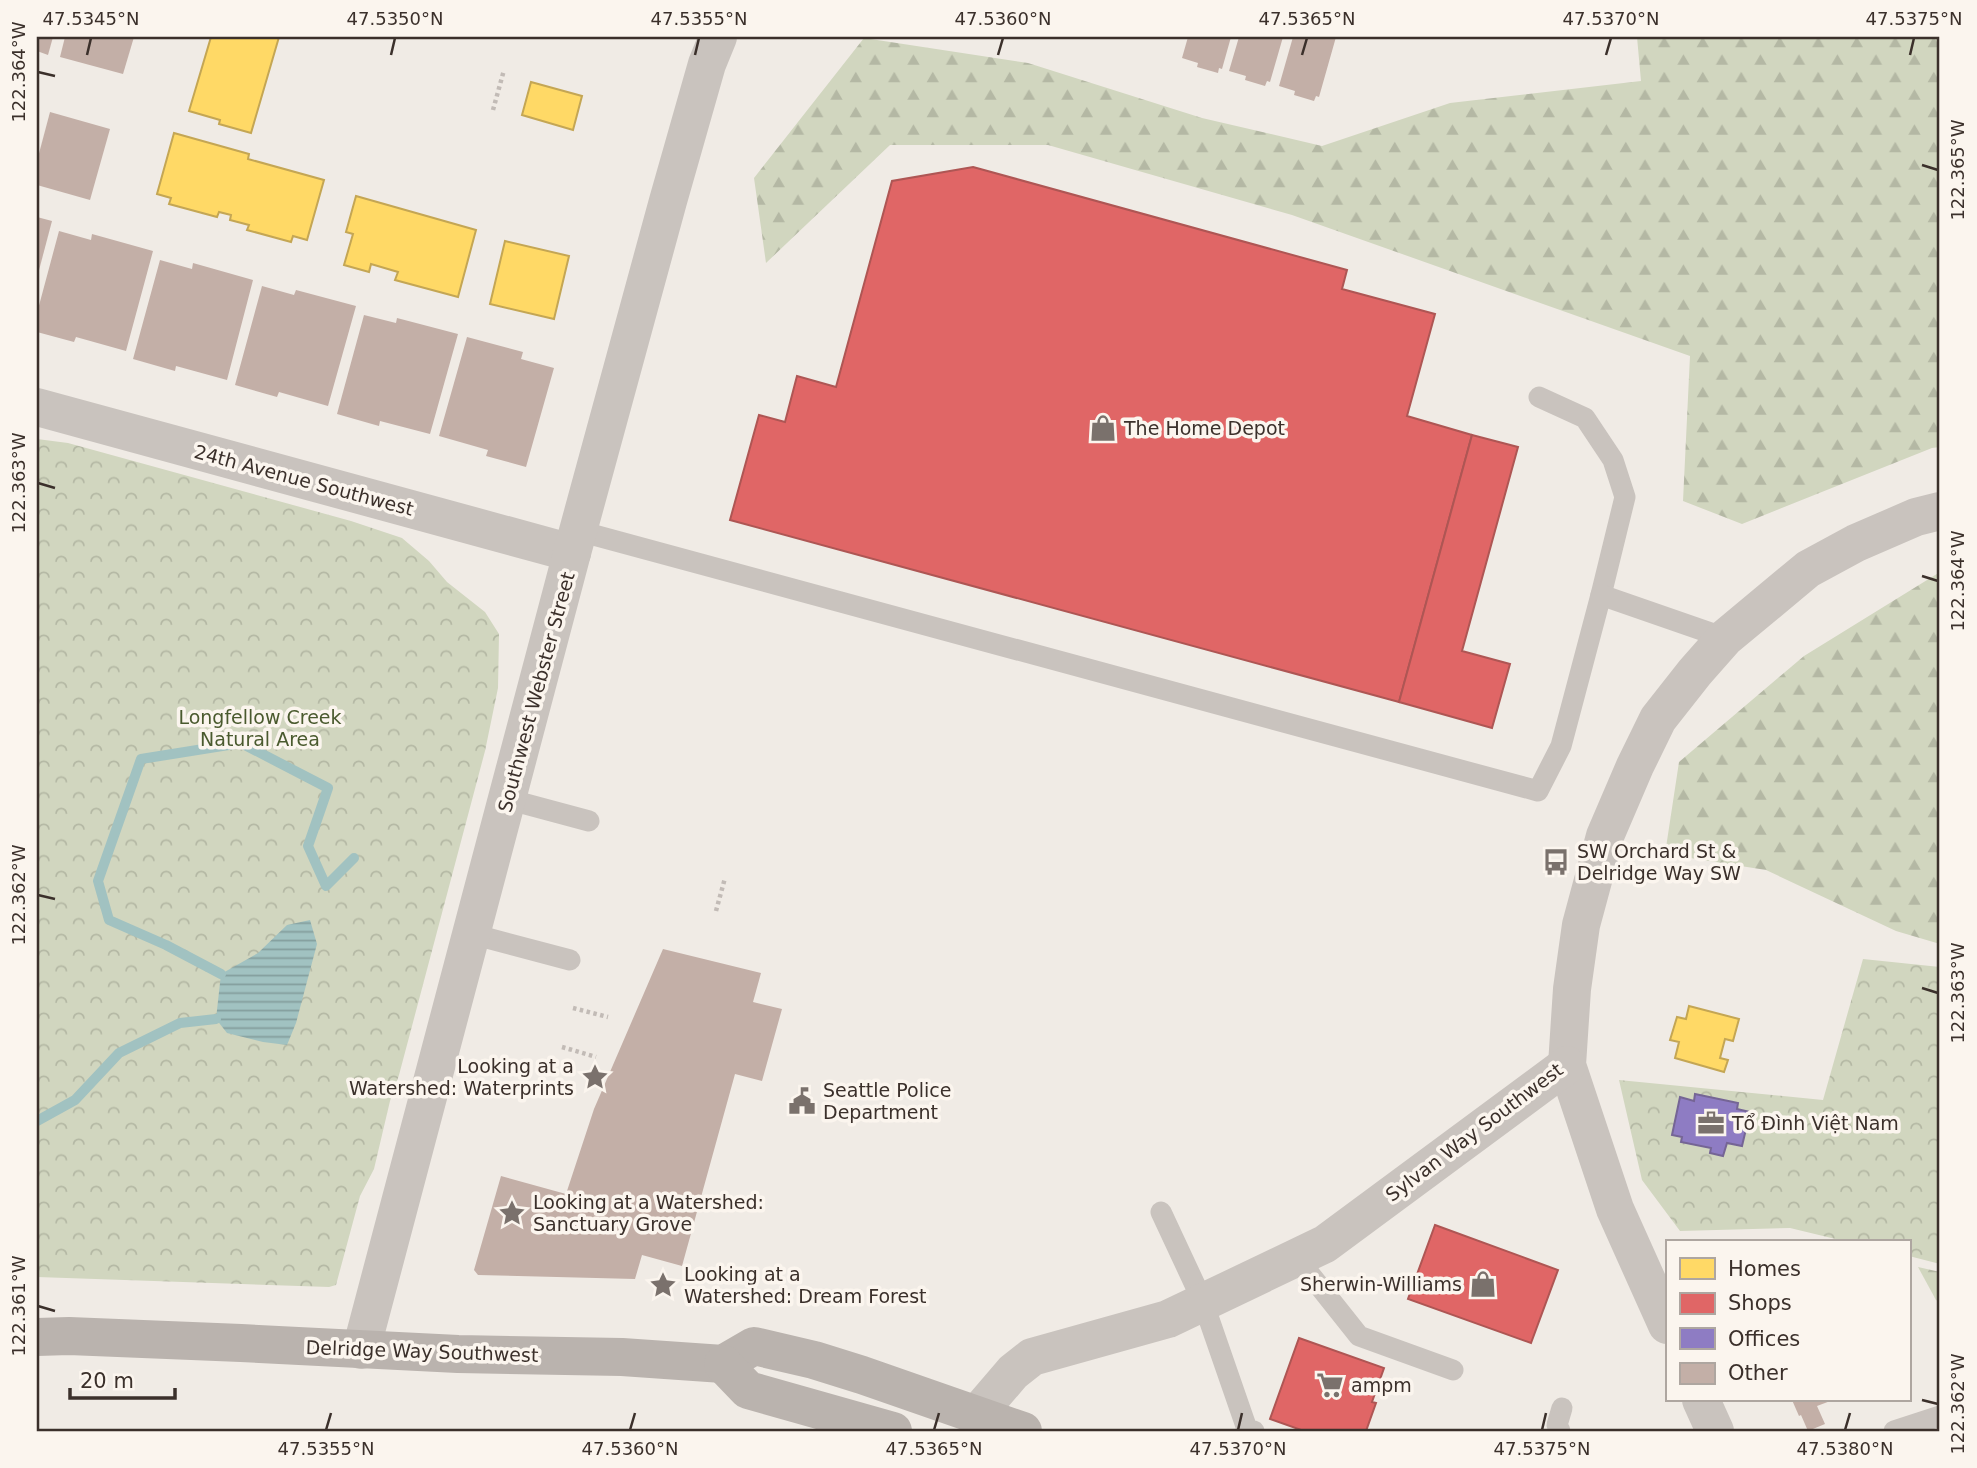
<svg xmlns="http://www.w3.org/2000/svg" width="1977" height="1468" font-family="'DejaVu Sans',sans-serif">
  <defs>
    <pattern id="forest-firs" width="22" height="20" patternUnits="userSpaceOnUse" patternTransform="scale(1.75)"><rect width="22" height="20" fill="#d1d6bf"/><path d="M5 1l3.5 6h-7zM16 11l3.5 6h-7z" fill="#b4b8a4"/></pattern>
    <pattern id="park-crowns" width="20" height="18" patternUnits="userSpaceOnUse" patternTransform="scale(1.75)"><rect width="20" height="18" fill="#d1d6bf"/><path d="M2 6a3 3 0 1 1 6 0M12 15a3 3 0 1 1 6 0" fill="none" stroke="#b4b8a4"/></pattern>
    <pattern id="water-rules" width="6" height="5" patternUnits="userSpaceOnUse" patternTransform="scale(1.75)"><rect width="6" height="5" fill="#a1c2c1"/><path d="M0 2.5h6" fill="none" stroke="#849e9d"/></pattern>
  </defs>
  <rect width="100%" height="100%" fill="#f0ebe5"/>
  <g fill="url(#forest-firs)">
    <polygon points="1637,37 1940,37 1940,447 1932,448 1742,524 1683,501 1690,356 1292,215 1048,145 890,145 766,263 754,178 864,38 1028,63 1202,118 1322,146 1450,103 1641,81"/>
    <polygon points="1940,572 1940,944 1896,931 1766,870 1665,854 1679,762 1804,656"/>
    <polygon points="1918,1267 1940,1272 1940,1302 1936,1300"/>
  </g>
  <g fill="url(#park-crowns)">
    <polygon points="37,439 68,443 351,521 402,538 429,561 447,582 485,612 499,634 498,688 485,751 399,1075 390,1101 374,1169 360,1196 336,1285 329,1287 37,1277"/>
    <polygon points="1863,959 1940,967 1940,1264 1909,1256 1909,1242 1848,1242 1790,1228 1680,1231 1642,1180 1619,1080 1823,1100"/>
  </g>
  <polygon fill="url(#water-rules)" points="310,920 317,944 296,1023 287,1045 263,1042 227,1033 216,1019 221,974 258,953 287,925"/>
  <g fill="#ffd966" stroke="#c4a654" stroke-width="2">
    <polygon points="211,37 279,37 251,133 219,124 220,120 189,111"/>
    <polygon points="531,82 582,96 573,130 522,115"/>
    <polygon points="174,133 249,154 248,159 324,180 307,240 293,236 291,242 247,230 249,225 230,220 231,215 219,212 217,217 169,204 171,198 157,194"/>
    <polygon points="356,196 476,230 458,297 395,280 398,272 371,264 369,272 344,265 353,234 346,232"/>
    <polygon points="505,241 569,256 554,319 490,304"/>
    <polygon points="1689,1006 1739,1019 1733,1041 1725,1039 1720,1058 1728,1060 1724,1072 1675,1058 1679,1042 1670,1040 1677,1017 1686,1019"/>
  </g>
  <g fill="#e06666" stroke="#ae5654" stroke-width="2">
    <polygon points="973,167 1347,270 1342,289 1435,314 1407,416 1472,435 1399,702 730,520 759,415 785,422 797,376 836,387 892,181"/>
    <polygon points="1472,435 1518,447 1462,651 1510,664 1492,728 1399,702"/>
    <polygon points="1435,1225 1558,1270 1531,1343 1408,1299"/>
    <polygon points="1299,1338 1384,1368 1372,1402 1376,1403 1366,1431 1304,1431 1270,1419"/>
  </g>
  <polygon fill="#8e7cc3" stroke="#756595" stroke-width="2" points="1695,1094 1738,1103 1737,1109 1750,1112 1742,1146 1727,1143 1723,1156 1710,1153 1711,1148 1681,1142 1682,1137 1672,1135 1680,1097 1694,1101"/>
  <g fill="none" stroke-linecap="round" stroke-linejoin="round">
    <g stroke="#a1c2c1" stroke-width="10">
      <polyline points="221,974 166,945 109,920 98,881 141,759 241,743 328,788 308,846 326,886 354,858"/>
      <polyline points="37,1121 75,1100 119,1053 180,1023 216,1019"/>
    </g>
  </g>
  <g fill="#c3afa7">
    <polygon points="37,37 53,37 48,55 37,51"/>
    <polygon points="65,37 134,37 123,74 60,57"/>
    <polygon points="1188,37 1231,37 1222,69 1219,68 1218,73 1197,67 1198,63 1182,58"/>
    <polygon points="1239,37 1283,37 1270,82 1267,81 1265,86 1245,80 1246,76 1229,71"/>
    <polygon points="1293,37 1336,37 1319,97 1316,96 1314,101 1294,95 1295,91 1279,86"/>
    <polygon points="50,112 110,129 90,200 37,185 37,161"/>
    <polygon points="37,217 52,221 38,274 37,274"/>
    <polygon points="59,231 91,240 92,234 153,251 126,351 76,337 74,342 37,332 37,313"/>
    <polygon points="160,260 192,269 193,263 253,280 227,380 176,366 175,371 133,359"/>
    <polygon points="262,286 294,295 296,290 356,306 328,406 279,392 277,397 235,385"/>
    <polygon points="364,315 396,323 397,318 458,334 430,434 380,421 379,426 337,414"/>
    <polygon points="467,337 523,352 521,359 554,368 526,467 486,456 488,450 439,436"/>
    <polygon points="663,949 761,973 753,1002 782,1009 762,1081 735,1074 682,1266 642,1255 635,1279 478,1275 474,1270 501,1176 566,1194 594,1109"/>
    <polygon points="1792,1400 1833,1400 1817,1406 1825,1424 1808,1431 1801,1415 1799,1416"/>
  </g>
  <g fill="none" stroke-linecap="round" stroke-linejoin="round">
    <g stroke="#c2bbb6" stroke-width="4.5" stroke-dasharray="3.5 3.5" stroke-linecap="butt">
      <polyline points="493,110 504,70"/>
      <polyline points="716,911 725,878"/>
      <polyline points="573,1008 608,1017"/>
      <polyline points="562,1047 596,1057"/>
    </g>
    <g stroke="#c9c3be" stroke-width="21">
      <polyline points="1539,397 1585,418 1613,460 1625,497 1601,595"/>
      <polyline points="579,531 1538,791 1561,746 1601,595 1725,638"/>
      <polyline points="507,799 589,821"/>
      <polyline points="472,934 570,960"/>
      <polyline points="1161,1212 1203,1302 1247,1429 1254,1431"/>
      <polyline points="1297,1258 1359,1336 1453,1370"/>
      <polyline points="1560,1431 1557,1425 1562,1408"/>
      <polyline points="1894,1431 1940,1416"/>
    </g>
    <g stroke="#c9c3be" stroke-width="38">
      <polyline points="37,407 572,553"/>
      <polyline points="361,1350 572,553 668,201 707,64 718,37"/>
    </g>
    <g stroke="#c9c3be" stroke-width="38">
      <polyline points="1667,1325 1615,1209 1567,1065 1572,989 1581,925 1605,836 1635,766 1658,719 1695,672 1725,638 1808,569 1856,543 1916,517 1940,511"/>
      <polyline points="1701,1400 1715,1431"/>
      <polyline points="977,1414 1013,1372 1032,1357 1168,1319 1325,1244 1567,1065"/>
    </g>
    <g stroke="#bab3ae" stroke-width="38">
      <polyline points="37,1337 69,1336 241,1343 458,1354 622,1357 723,1364 754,1346 814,1360 862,1375 1023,1431"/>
      <polyline points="723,1364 748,1390 893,1431"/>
    </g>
  </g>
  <path fill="none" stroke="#3b302b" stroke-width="2.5" d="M87,55l4,-17M391,55l4,-17M695,55l4,-17M998,55l5,-17M1302,55l5,-17M1606,55l5,-17M1910,55l4,-17M38,72l17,4M1922,165l16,5M38,483l17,5M1922,576l16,5M38,895l17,4M1922,988l16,5M38,1306l17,5M1922,1400l16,4M326,1430l5,-17M630,1430l5,-17M934,1430l5,-17M1238,1430l4,-17M1542,1430l4,-17M1845,1430l5,-17"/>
  <defs>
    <symbol id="shop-bare" viewBox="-9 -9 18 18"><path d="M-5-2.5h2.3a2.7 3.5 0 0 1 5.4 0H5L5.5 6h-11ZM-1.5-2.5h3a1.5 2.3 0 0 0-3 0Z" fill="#7a716c" stroke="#fbf5ee" stroke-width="2.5" paint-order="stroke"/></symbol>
    <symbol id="bus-bare" viewBox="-9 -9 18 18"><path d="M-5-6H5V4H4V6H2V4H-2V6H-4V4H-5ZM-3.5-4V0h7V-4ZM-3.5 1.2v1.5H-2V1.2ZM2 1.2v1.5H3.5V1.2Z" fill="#7a716c" stroke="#fbf5ee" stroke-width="2.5" paint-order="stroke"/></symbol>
    <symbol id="sight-bare" viewBox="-9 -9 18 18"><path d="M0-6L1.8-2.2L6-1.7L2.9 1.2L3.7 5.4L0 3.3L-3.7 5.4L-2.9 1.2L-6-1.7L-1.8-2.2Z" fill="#7a716c" stroke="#fbf5ee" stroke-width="2.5" paint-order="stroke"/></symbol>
    <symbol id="civic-bare" viewBox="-9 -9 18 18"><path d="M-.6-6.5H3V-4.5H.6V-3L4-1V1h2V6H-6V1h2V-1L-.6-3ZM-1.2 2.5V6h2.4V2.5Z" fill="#7a716c" stroke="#fbf5ee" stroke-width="2.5" paint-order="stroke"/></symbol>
    <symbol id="office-bare" viewBox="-9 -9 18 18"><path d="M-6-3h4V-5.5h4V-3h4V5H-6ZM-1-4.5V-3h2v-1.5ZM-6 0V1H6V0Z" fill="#7a716c" stroke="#fbf5ee" stroke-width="2.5" paint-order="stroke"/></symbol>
    <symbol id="supermarket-bare" viewBox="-9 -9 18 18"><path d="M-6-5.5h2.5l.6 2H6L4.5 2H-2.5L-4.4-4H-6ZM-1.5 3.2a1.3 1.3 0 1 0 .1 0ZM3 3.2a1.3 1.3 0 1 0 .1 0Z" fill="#7a716c" stroke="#fbf5ee" stroke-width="2.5" paint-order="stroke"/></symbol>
  </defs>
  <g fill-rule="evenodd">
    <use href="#shop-bare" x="1084" y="409" width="38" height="38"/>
    <use href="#bus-bare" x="1537" y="843" width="38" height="38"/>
    <use href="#sight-bare" x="576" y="1058" width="38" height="38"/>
    <use href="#civic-bare" x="783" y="1082" width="38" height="38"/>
    <use href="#office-bare" x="1692" y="1104" width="38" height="38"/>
    <use href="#sight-bare" x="493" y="1194" width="38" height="38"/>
    <use href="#shop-bare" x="1464" y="1265" width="38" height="38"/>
    <use href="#sight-bare" x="644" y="1266" width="38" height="38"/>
    <use href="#supermarket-bare" x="1311" y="1366" width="38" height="38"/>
  </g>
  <g text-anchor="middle" stroke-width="7" stroke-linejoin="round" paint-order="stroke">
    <g font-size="19" fill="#3b302b" stroke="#fbf5ee" text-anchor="start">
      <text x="1124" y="435">The Home Depot</text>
      <text x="1577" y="858">SW Orchard St &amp;<tspan x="1577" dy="22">Delridge Way SW</tspan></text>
      <text x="574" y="1073" text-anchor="end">Looking at a<tspan x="574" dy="22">Watershed: Waterprints</tspan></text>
      <text x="823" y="1097">Seattle Police<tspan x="823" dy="22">Department</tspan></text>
      <text x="1732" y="1130">Tổ Đình Việt Nam</text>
      <text x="533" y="1209">Looking at a Watershed:<tspan x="533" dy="22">Sanctuary Grove</tspan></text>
      <text x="684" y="1281">Looking at a<tspan x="684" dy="22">Watershed: Dream Forest</tspan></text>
      <text x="1462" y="1291" text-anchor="end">Sherwin-Williams</text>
      <text x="1351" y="1392">ampm</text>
    </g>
    <g font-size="19" fill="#3b302b" stroke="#fbf5ee">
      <text transform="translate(304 480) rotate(15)" y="7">24th Avenue Southwest</text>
      <text transform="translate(536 692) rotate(-75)" y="7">Southwest Webster Street</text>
      <text transform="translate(1474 1132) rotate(-37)" y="7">Sylvan Way Southwest</text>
      <text transform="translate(422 1351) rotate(2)" y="7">Delridge Way Southwest</text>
    </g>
    <g font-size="19" fill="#4a5a2e" stroke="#fbf5ee">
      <text x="260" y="724">Longfellow Creek<tspan x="260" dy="22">Natural Area</tspan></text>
    </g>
  </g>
  <rect width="1977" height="1468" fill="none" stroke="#fbf5ee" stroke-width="77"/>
  <rect x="1666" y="1240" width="245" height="161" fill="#fbf5ee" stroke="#aea6a0" stroke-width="2"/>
  <rect x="1680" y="1258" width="35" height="21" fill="#ffd966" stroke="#aea6a0" stroke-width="2"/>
  <text x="1728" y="1276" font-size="21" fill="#3b302b">Homes</text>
  <rect x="1680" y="1293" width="35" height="21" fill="#e06666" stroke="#aea6a0" stroke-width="2"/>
  <text x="1728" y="1310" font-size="21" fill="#3b302b">Shops</text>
  <rect x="1680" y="1328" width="35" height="21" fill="#8e7cc3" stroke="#aea6a0" stroke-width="2"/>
  <text x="1728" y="1346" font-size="21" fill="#3b302b">Offices</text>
  <rect x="1680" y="1363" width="35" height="21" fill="#c3afa7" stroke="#aea6a0" stroke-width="2"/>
  <text x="1728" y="1380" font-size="21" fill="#3b302b">Other</text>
  <path d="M70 1388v10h105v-10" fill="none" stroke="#3b302b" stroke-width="3.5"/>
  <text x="80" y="1388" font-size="21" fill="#3b302b" stroke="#fbf5ee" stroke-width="5" paint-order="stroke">20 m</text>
  <rect x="38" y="38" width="1900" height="1392" fill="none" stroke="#3b302b" stroke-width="2.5"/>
  <g font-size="18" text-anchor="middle" fill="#3b302b">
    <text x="91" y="25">47.5345°N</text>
    <text x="395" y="25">47.5350°N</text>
    <text x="699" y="25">47.5355°N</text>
    <text x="1003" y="25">47.5360°N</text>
    <text x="1307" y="25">47.5365°N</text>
    <text x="1611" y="25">47.5370°N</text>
    <text x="1914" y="25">47.5375°N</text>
    <text transform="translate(19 72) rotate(-90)" y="6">122.364°W</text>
    <text transform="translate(1958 170) rotate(-90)" y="6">122.365°W</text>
    <text transform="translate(19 483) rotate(-90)" y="6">122.363°W</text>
    <text transform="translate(1958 581) rotate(-90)" y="6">122.364°W</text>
    <text transform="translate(19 895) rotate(-90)" y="6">122.362°W</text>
    <text transform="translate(1958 993) rotate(-90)" y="6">122.363°W</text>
    <text transform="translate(19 1306) rotate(-90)" y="6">122.361°W</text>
    <text transform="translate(1958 1404) rotate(-90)" y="6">122.362°W</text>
    <text x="326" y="1455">47.5355°N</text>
    <text x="630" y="1455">47.5360°N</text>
    <text x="934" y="1455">47.5365°N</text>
    <text x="1238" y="1455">47.5370°N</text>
    <text x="1542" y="1455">47.5375°N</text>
    <text x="1845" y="1455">47.5380°N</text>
  </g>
</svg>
